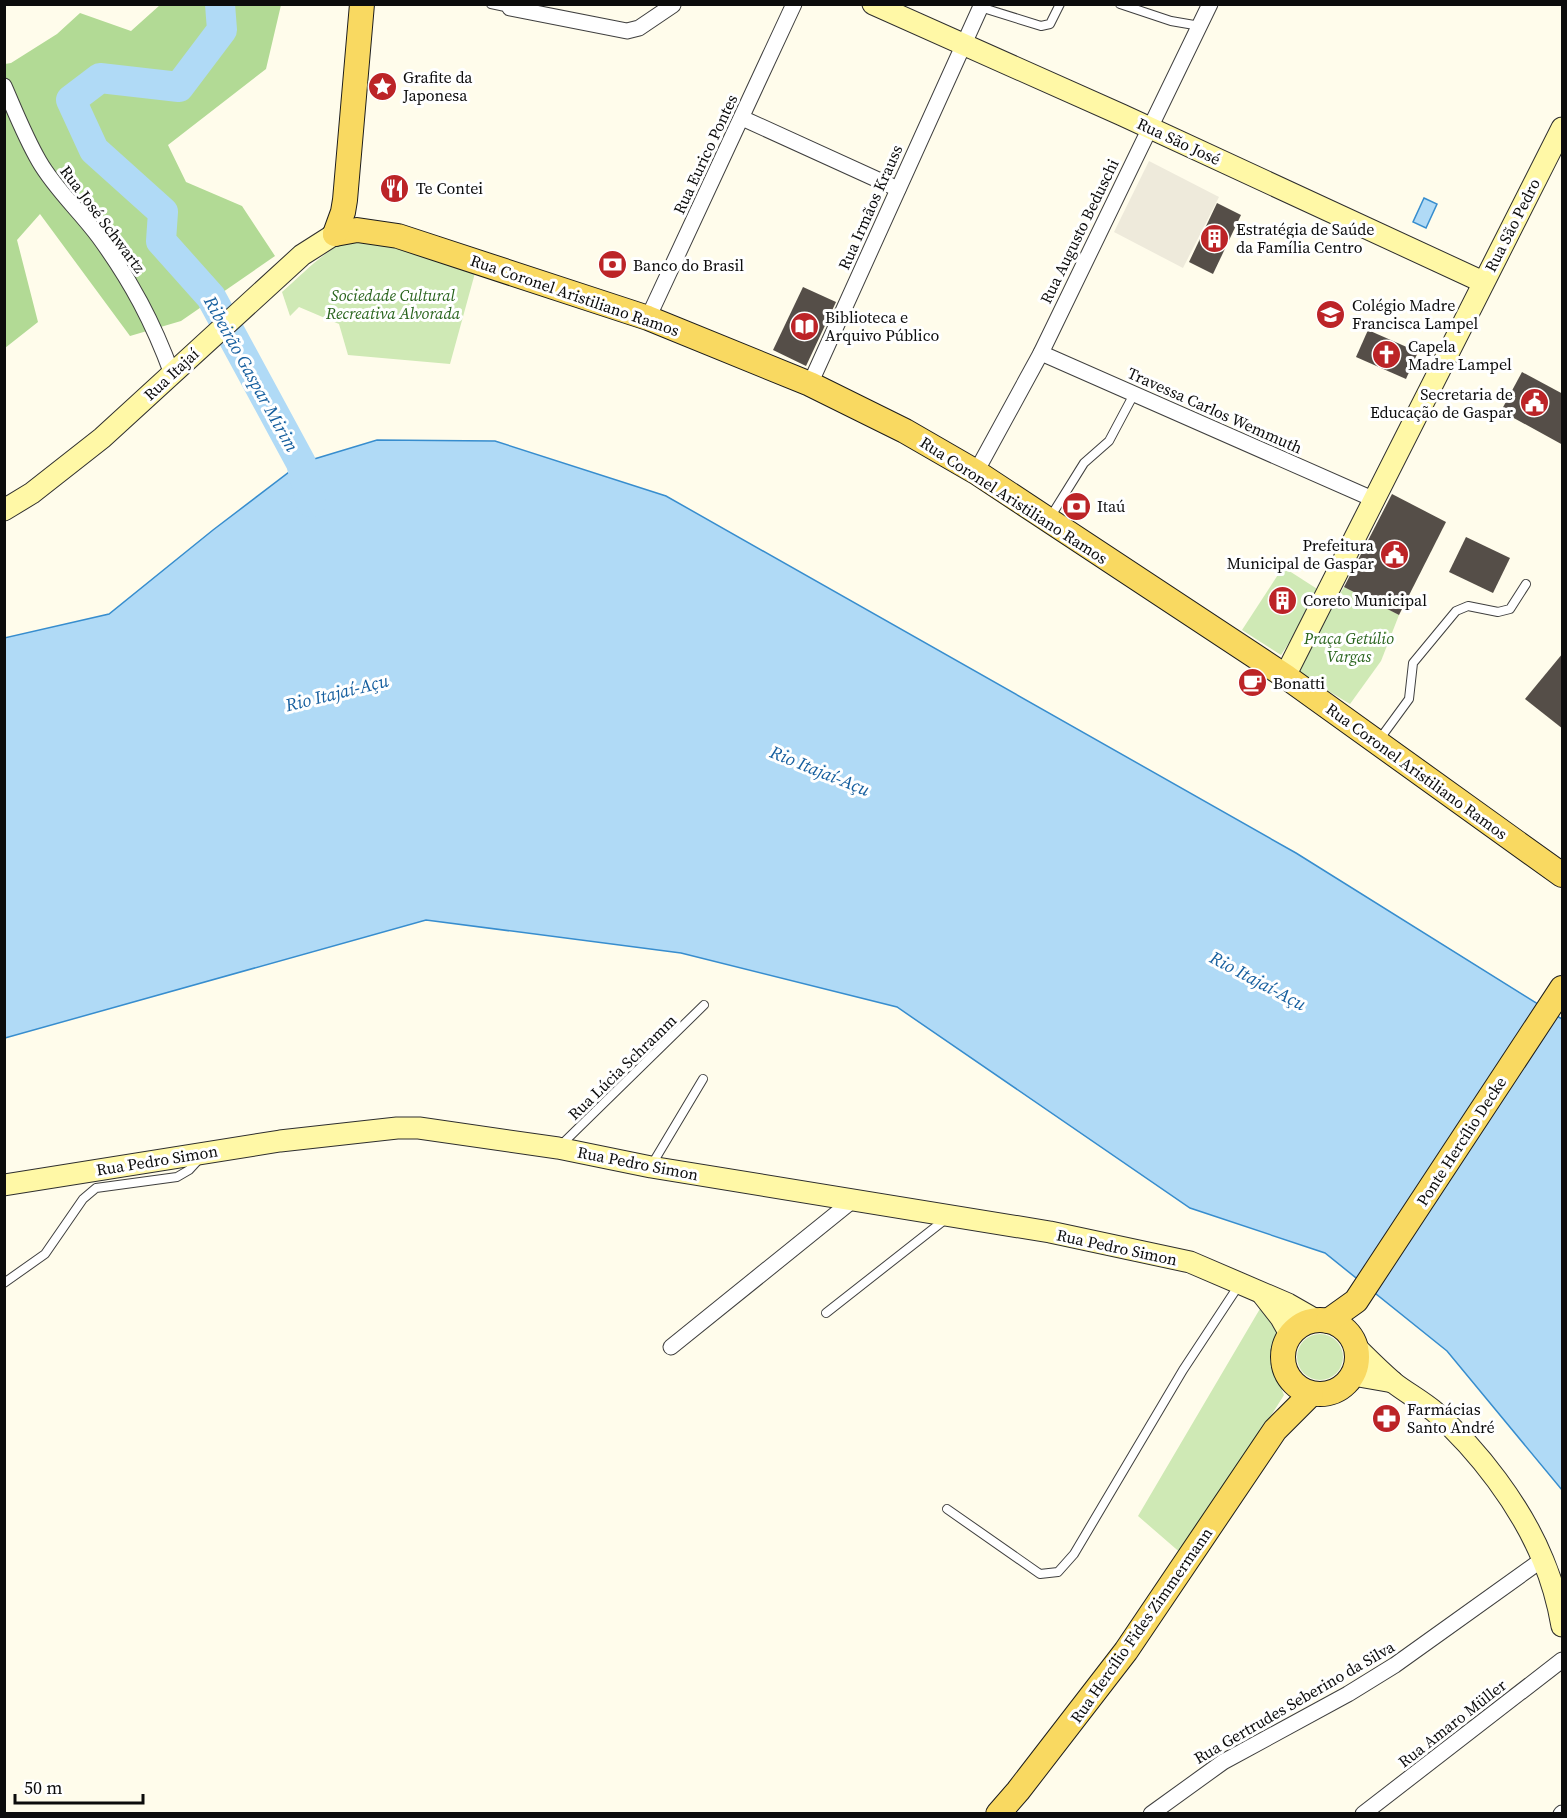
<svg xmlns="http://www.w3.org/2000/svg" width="1567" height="1818" font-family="'Source Serif 4',serif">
  <rect width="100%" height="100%" fill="#fffceb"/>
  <g fill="#cfe9b5">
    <path d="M352,239l48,9 75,25 -25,91 -102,-9 -9,-31 -40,-17 -9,9 -8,-24c22,-19 43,-43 70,-53z"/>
    <polygon points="1283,567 1322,592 1281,655 1242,630"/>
    <polygon points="1344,587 1399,615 1381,661 1350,704 1295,671"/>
    <polygon points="1261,1307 1285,1327 1274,1371 1284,1395 1183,1555 1138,1516"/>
    <circle cx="1320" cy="1357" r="23"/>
  </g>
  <polygon fill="#b2da95" points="160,5 281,5 266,69 168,145 186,182 242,206 275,256 181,321 130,336 40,214 17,240 38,322 5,348 5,64 11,63 57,34 80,13 131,31"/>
  <polygon fill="#eeeadb" points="1149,161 1219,197 1183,268 1114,232"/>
  <g fill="#b0daf6" stroke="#378dce" stroke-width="1.5">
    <polygon points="1424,198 1437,204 1426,228 1413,222"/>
    <polygon points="377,440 495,441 666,496 1296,853 1562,1019 1562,1490 1447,1351 1325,1253 1190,1208 897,1007 681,953 426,920 5,1038 4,638 109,614 213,530 301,463"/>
  </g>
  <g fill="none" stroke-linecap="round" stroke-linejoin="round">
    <polyline stroke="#b0daf6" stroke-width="30" points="220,4 222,30 179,87 100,78 71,100 94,150 163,212 161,241 211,297 301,463 311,502"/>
  </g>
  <g fill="#554e48">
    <polygon points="1217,203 1241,215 1213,274 1189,262"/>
    <polygon points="803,287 836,302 806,366 773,350"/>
    <polygon points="1368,330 1418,352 1406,379 1356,357"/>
    <polygon points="1522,372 1563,394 1563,445 1501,411"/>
    <polygon points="1392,494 1446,522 1399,615 1344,587"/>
    <polygon points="1466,537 1510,558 1493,593 1449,572"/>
    <polygon points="1282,590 1292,594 1295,605 1288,614 1277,614 1270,606 1272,595"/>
    <polygon points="1563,653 1563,729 1525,699"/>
  </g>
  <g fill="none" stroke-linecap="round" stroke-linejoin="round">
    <defs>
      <g id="lane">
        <polyline points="491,4 510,8"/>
        <polyline points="1120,4 1171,21 1200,26"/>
        <polyline points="980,7 1041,26 1050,24 1060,4"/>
        <polyline points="1051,516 1084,463 1109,441 1134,394"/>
        <polyline points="1379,740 1409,699 1413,663 1456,611 1468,606 1498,612 1510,609 1526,584"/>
        <polyline points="561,1145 704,1005"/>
        <polyline points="651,1166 703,1079"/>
        <polyline points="4,1283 45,1254 83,1199 96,1188 177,1177 189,1170 200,1158"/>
        <polyline points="826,1313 947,1218"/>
        <polyline points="947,1509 1040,1574 1058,1572 1074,1554 1183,1370 1239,1285"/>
      </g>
      <g id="street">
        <polyline points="510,4 510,8 627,31 639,28 673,5"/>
        <path d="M4,86c11,25 21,51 35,75 16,28 40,49 60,76 32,44 54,85 73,137"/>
        <polyline points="742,118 898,189"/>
        <polyline points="648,318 794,4"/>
        <polyline points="1041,353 1375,500"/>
        <polyline points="810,384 982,4"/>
        <polyline points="976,472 1041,353 1210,4"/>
        <polyline points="671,1347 852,1201"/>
        <polyline points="1151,1814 1223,1762 1348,1694 1395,1665 1543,1559"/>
        <polyline points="1363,1814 1562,1660"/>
        <polyline points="1561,1814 1562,1813"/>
      </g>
      <g id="secondary">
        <polyline points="873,4 1122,115 1483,282"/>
        <polyline points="4,510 32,493 102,438 302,255 335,234"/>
        <polyline points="1285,676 1562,128"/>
        <polyline points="4,1185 280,1141 397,1128 419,1128 558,1148 651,1167 1050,1232 1190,1262 1288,1304 1316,1320"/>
        <polyline points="1263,1295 1281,1318 1290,1334"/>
        <path d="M1357,1348c12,12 24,24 37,35 13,10 28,18 41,29 43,38 86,94 108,148 9,21 15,43 19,66"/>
        <polyline points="1353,1375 1393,1382"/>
      </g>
      <g id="primary">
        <polyline points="335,234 357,230 398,236 648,318 810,384 905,431 976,472 1285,676 1562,875"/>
        <polyline points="335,234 343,212 345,200 362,4"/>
        <circle cx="1320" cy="1357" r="37"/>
        <polyline points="1328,1321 1356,1301 1562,988"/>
        <polyline points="998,1814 1018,1791 1126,1651 1275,1430 1311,1394"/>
      </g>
    </defs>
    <use href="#lane" stroke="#3f3f3f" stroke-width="10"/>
    <use href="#street" stroke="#3f3f3f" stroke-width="17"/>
    <use href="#secondary" stroke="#2e2e2e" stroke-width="23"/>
    <use href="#primary" stroke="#1d1d1d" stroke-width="26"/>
    <use href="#lane" stroke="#fff" stroke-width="8"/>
    <use href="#street" stroke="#fff" stroke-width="15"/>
    <use href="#secondary" stroke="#fff8a6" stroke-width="21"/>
    <use href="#primary" stroke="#f9d961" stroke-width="24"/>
  </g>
  <defs>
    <symbol id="sight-disc" viewBox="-11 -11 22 22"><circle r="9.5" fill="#bc2427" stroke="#fff"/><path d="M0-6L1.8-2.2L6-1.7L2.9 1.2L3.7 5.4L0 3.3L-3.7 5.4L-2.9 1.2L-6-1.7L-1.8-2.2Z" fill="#fff"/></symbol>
    <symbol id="restaurant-disc" viewBox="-11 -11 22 22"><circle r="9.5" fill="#bc2427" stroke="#fff"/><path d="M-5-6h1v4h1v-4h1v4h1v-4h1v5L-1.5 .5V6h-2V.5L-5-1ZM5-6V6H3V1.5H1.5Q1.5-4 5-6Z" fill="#fff"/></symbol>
    <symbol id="building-disc" viewBox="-11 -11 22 22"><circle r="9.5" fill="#bc2427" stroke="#fff"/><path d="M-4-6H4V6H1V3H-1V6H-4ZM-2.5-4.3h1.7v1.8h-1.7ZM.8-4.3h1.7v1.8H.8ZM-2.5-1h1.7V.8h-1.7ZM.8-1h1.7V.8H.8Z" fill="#fff"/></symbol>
    <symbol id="bank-disc" viewBox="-11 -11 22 22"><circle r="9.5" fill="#bc2427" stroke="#fff"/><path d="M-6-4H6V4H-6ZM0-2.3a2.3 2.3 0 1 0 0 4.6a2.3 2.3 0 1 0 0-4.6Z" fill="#fff"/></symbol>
    <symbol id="school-disc" viewBox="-11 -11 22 22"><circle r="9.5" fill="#bc2427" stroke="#fff"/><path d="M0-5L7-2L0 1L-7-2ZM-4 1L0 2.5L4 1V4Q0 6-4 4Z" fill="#fff"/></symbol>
    <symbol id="library-disc" viewBox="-11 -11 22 22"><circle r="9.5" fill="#bc2427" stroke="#fff"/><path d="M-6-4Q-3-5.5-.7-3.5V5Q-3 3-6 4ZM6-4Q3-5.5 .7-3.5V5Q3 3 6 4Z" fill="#fff"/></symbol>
    <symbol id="church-disc" viewBox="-11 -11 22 22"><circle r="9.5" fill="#bc2427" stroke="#fff"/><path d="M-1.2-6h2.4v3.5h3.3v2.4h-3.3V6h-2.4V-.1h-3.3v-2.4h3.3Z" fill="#fff"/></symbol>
    <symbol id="civic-disc" viewBox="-11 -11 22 22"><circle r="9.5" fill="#bc2427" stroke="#fff"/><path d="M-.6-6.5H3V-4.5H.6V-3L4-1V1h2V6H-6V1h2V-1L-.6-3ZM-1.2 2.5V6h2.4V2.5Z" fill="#fff"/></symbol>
    <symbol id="cafe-disc" viewBox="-11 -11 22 22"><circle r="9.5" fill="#bc2427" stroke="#fff"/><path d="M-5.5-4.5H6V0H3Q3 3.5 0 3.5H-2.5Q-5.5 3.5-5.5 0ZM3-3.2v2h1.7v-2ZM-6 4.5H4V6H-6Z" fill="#fff"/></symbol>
    <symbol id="pharmacy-disc" viewBox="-11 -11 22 22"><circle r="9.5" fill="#bc2427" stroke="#fff"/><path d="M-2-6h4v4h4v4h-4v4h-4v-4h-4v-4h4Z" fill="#fff"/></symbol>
  </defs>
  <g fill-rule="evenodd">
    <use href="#sight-disc" x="366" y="70" width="33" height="33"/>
    <use href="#restaurant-disc" x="378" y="172" width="33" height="33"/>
    <use href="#building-disc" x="1198" y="222" width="33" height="33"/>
    <use href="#bank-disc" x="596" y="248" width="33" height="33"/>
    <use href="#school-disc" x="1314" y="298" width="33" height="33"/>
    <use href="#library-disc" x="788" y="310" width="33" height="33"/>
    <use href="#church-disc" x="1370" y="338" width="33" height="33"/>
    <use href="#civic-disc" x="1518" y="386" width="33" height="33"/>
    <use href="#bank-disc" x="1060" y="490" width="33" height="33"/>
    <use href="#civic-disc" x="1378" y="538" width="33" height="33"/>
    <use href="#building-disc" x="1266" y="584" width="33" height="33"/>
    <use href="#cafe-disc" x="1236" y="666" width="33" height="33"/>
    <use href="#pharmacy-disc" x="1370" y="1402" width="33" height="33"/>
  </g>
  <g text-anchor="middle" stroke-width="6" stroke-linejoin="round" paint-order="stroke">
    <g font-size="16" fill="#0c0c0c" stroke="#fff" text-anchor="start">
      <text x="403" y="83">Grafite da<tspan x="403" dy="18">Japonesa</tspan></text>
      <text x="416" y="194">Te Contei</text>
      <text x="1236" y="235">Estratégia de Saúde<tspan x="1236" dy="18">da Família Centro</tspan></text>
      <text x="633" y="271">Banco do Brasil</text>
      <text x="1352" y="311">Colégio Madre<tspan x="1352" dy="18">Francisca Lampel</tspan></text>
      <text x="825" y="323">Biblioteca e<tspan x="825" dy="18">Arquivo Público</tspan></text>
      <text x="1408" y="352">Capela<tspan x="1408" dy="18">Madre Lampel</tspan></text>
      <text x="1513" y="400" text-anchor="end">Secretaria de<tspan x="1513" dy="18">Educação de Gaspar</tspan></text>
      <text x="1097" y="512">Itaú</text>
      <text x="1374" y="551" text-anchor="end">Prefeitura<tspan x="1374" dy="18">Municipal de Gaspar</tspan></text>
      <text x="1303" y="606">Coreto Municipal</text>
      <text x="1273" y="689">Bonatti</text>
      <text x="1407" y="1415">Farmácias<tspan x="1407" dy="18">Santo André</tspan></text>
    </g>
    <g font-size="16" fill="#0c0c0c" stroke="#fff">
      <text transform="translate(1179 141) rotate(25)" y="6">Rua São José</text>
      <text transform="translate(705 154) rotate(-65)" y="6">Rua Eurico Pontes</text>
      <text transform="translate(870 207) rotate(-66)" y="6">Rua Irmãos Krauss</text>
      <text transform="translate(103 219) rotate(53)" y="6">Rua José Schwartz</text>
      <text transform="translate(1512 225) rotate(-63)" y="6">Rua São Pedro</text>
      <text transform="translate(1079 231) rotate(-64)" y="6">Rua Augusto Beduschi</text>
      <text transform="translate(575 295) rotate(19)" y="6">Rua Coronel Aristiliano Ramos</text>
      <text transform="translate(171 374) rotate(-43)" y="6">Rua Itajaí</text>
      <text transform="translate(1215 410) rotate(24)" y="6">Travessa Carlos Wemmuth</text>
      <text transform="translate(1014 500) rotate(33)" y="6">Rua Coronel Aristiliano Ramos</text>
      <text transform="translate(1417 771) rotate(36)" y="6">Rua Coronel Aristiliano Ramos</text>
      <text transform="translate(622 1067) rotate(-44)" y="6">Rua Lúcia Schramm</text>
      <text transform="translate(1461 1141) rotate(-57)" y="6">Ponte Hercílio Decke</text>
      <text transform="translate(157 1160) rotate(-9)" y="6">Rua Pedro Simon</text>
      <text transform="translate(638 1163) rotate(11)" y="6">Rua Pedro Simon</text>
      <text transform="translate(1117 1247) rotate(12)" y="6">Rua Pedro Simon</text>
      <text transform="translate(1141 1625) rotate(-55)" y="6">Rua Hercílio Fides Zimmermann</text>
      <text transform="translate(1294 1702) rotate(-30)" y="6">Rua Gertrudes Seberino da Silva</text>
      <text transform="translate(1452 1723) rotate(-38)" y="6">Rua Amaro Müller</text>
    </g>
    <g font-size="16" font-style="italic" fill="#29641d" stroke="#fff">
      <text x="393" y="301">Sociedade Cultural<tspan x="393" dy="18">Recreativa Alvorada</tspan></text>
      <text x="1349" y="644">Praça Getúlio<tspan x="1349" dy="18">Vargas</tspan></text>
    </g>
    <g font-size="18" font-style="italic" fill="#155e9e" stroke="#fff">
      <text transform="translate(251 374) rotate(61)" y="6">Ribeirão Gaspar Mirim</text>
      <text transform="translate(337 693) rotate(-14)" y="6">Rio Itajaí-Açu</text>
      <text transform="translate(820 771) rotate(22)" y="6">Rio Itajaí-Açu</text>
      <text transform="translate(1258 981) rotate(28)" y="6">Rio Itajaí-Açu</text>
    </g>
  </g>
  <rect width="1567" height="1818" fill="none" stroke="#0c0c0c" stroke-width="12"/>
  <path d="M15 1794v9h128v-9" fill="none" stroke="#0c0c0c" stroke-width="3"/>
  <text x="24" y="1794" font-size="18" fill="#0c0c0c" stroke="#ffffff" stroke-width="4.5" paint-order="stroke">50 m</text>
</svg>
